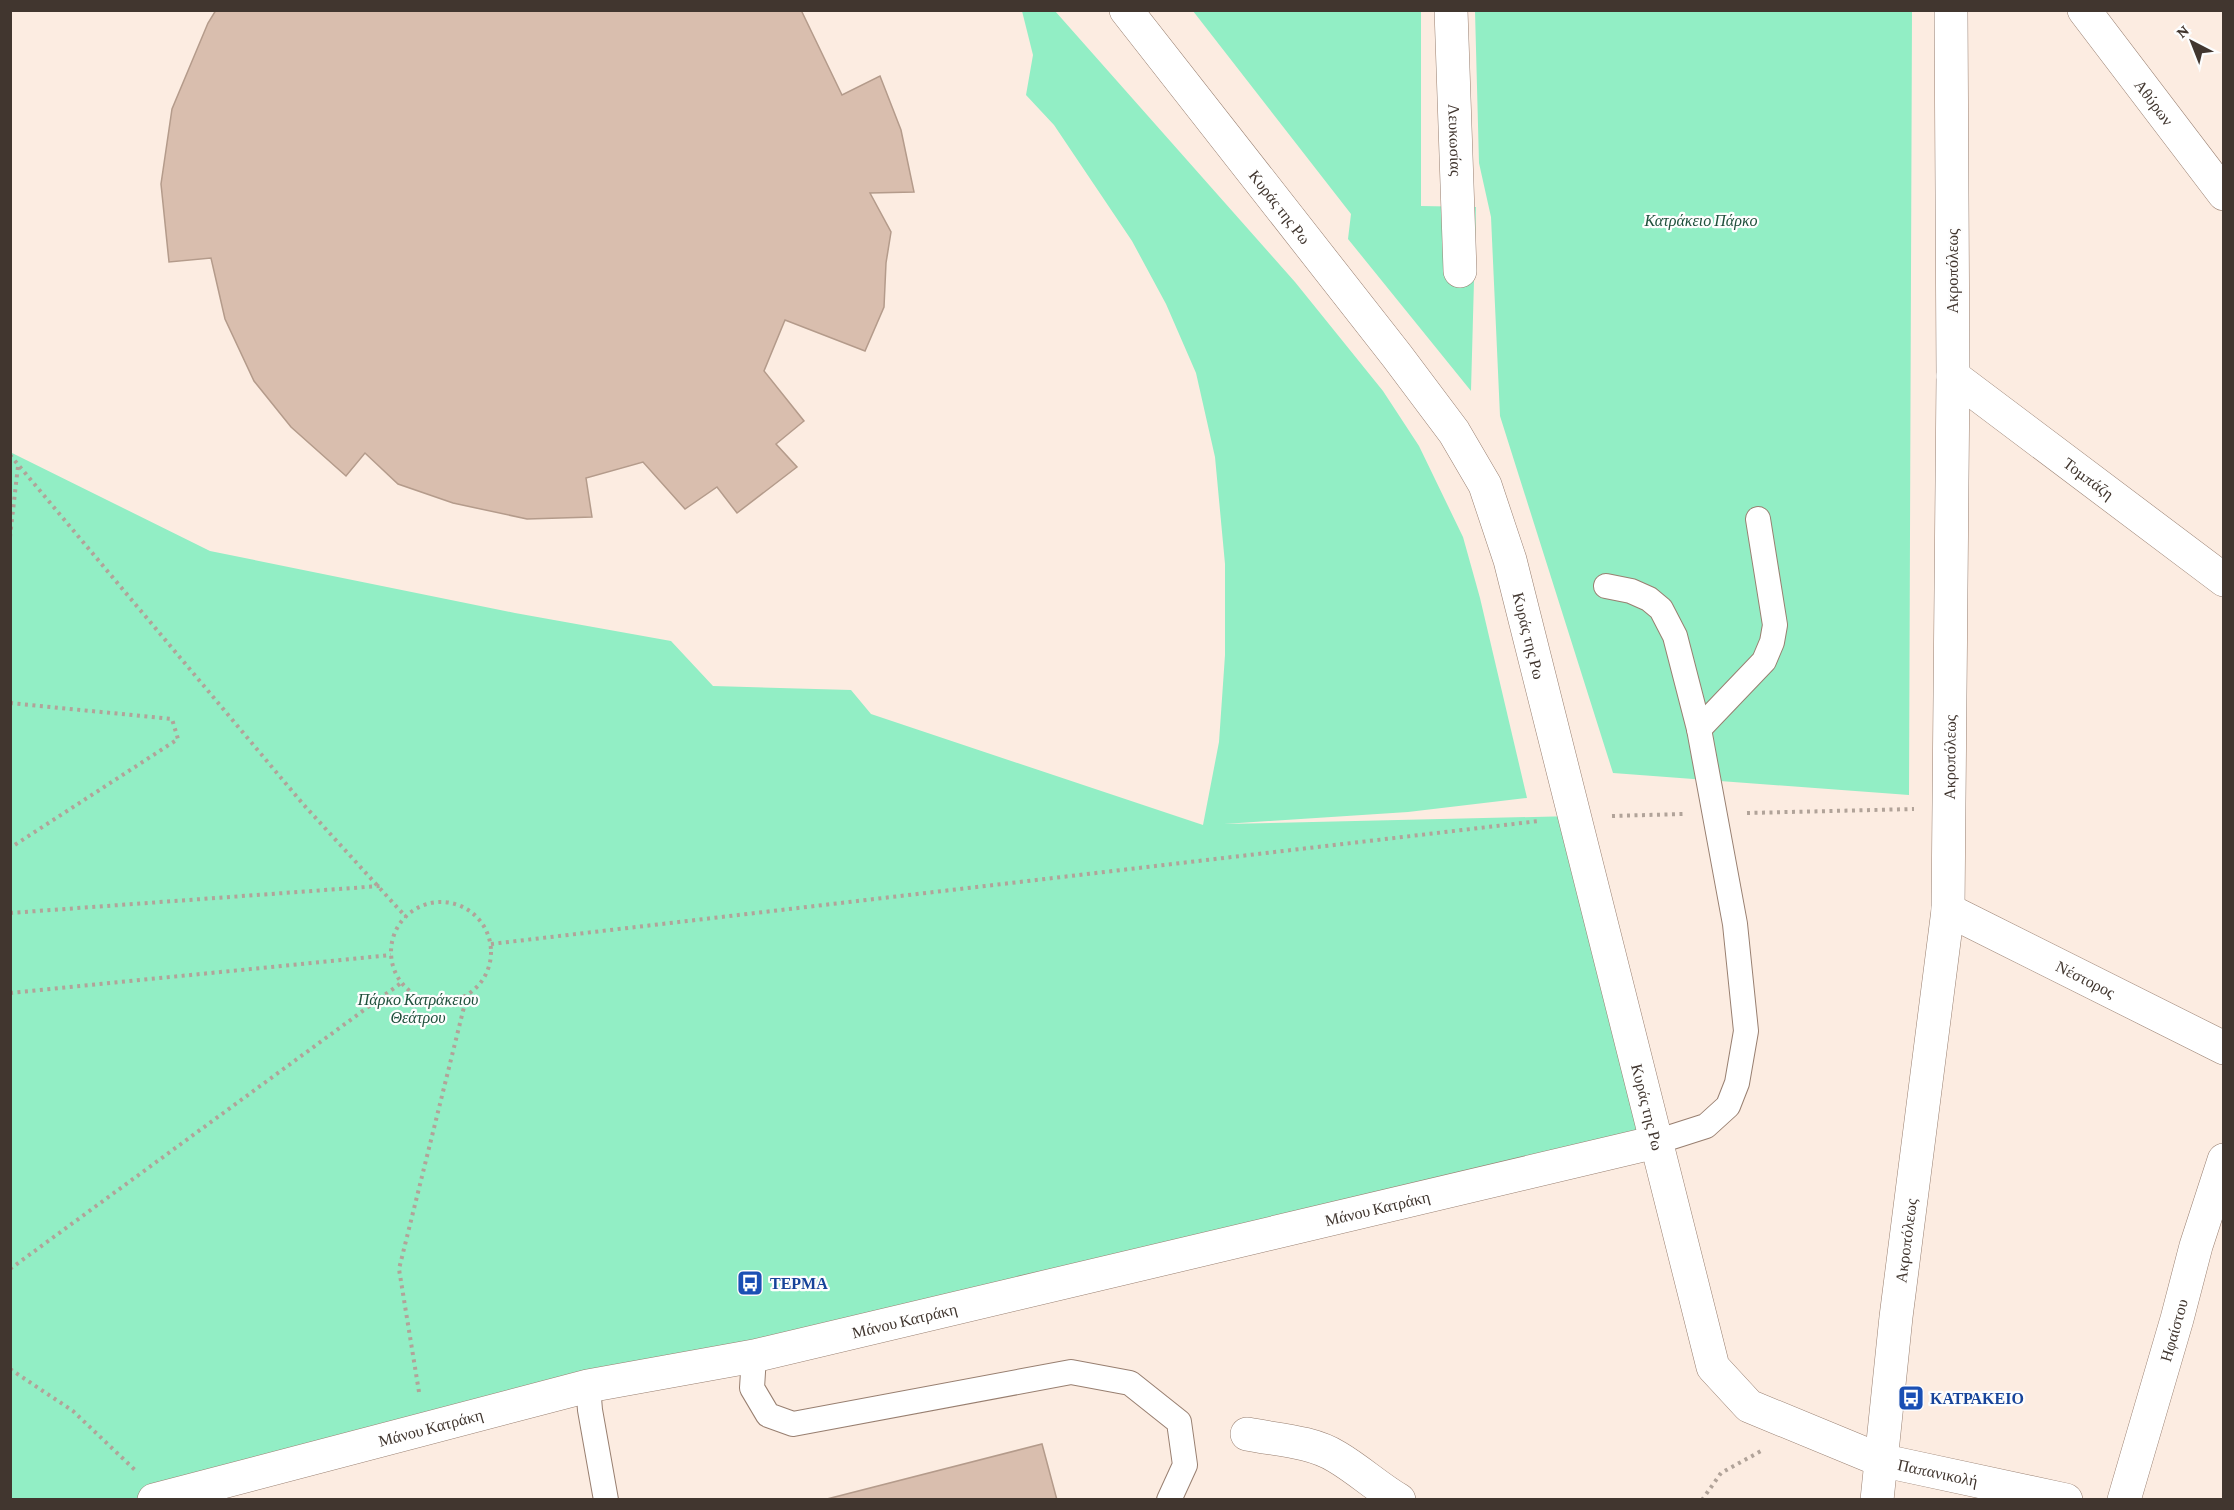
<svg xmlns="http://www.w3.org/2000/svg" width="2234" height="1510" font-family="'Crimson Pro',serif">
  <rect width="100%" height="100%" fill="#fcece1"/>
  <g fill="#92eec5">
    <polygon points="1022,11 1055,11 1295,282 1383,391 1419,446 1463,537 1480,598 1527,798 1408,812 1224,824 1574,816 1656,1142 164,1497 135,1500 11,1499 10,452 210,551 515,613 671,641 713,686 851,690 871,714 1203,825 1219,742 1225,655 1225,564 1215,457 1196,373 1166,304 1132,241 1054,125 1026,95 1033,55"/>
    <polygon points="1193,11 1421,11 1421,206 1476,207 1471,391 1348,239 1351,214"/>
    <polygon points="1475,11 1912,11 1909,795 1613,773 1500,416 1491,217 1479,163"/>
  </g>
  <g fill="#d9beae" stroke="#b49b8b" stroke-width="1.5">
    <polygon points="216,10 801,10 842,95 880,76 901,130 914,192 870,193 891,232 886,263 884,307 865,351 785,320 764,371 804,421 776,444 797,467 737,513 717,487 685,509 643,462 586,478 592,517 527,519 453,503 398,484 365,453 346,476 291,427 254,381 225,319 211,258 169,262 161,184 172,109 208,23"/>
    <polygon points="1042,1444 1057,1500 823,1500"/>
  </g>
  <g fill="none" stroke-linecap="round" stroke-linejoin="round">
    <defs>
      <g id="lane">
        <polyline points="1606,586 1631,591 1649,599 1661,609 1675,636 1699,729 1735,924 1746,1031 1737,1083 1728,1106 1706,1126 1656,1142"/>
        <polyline points="1699,729 1764,661 1772,642 1775,625 1758,519"/>
        <polyline points="754,1356 752,1388 768,1415 793,1424 1071,1372 1130,1383 1179,1422 1185,1465 1169,1500"/>
        <polyline points="588,1386 590,1410 606,1500"/>
      </g>
      <g id="street">
        <path id="s1" d="M1126,10l271,346 57,76 31,53 25,75 203,807 36,39 131,54 186,40"/>
        <path id="s2" d="M1451,10l9,261"/>
        <path id="s3" d="M2084,10l140,184"/>
        <path id="s4" d="M1953,376l271,204"/>
        <path id="s5" d="M1948,910l276,138"/>
        <path d="M1247,1434c30,6 64,7 90,23 22,13 40,30 62,43"/>
        <path id="s6" d="M154,1500l434,-114 166,-30 902,-214"/>
        <path id="s7" d="M1877,1500l19,-183 52,-407 5,-534 -2,-366"/>
        <path id="s8" d="M2124,1500l53,-181 19,-73 28,-86"/>
      </g>
    </defs>
    <use href="#lane" stroke="#987f70" stroke-width="26"/>
    <use href="#street" stroke="#987f70" stroke-width="34"/>
    <g stroke="#b1a399" stroke-width="4" stroke-dasharray="3 4.5" stroke-linecap="butt">
      <polyline points="10,455 303,804 406,917"/>
      <polyline points="10,537 18,466"/>
      <polyline points="10,703 172,719 178,739 10,848"/>
      <polyline points="1747,813 1914,809"/>
      <polyline points="1612,816 1683,814"/>
      <circle cx="441" cy="952" r="50"/>
      <polyline points="10,913 380,886"/>
      <polyline points="491,944 1539,821"/>
      <polyline points="10,993 391,955"/>
      <polyline points="10,1269 401,983"/>
      <polyline points="10,1369 73,1411 135,1470"/>
      <polyline points="419,1392 399,1269 467,995"/>
      <polyline points="1702,1500 1721,1473 1761,1451"/>
    </g>
    <use href="#lane" stroke="#fff" stroke-width="24"/>
    <use href="#street" stroke="#fff" stroke-width="33"/>
  </g>
  <defs>
    <symbol id="bus-square" viewBox="-11 -11 22 22"><rect x="-9" y="-9" width="18" height="18" rx="4" fill="#1a4fb4" stroke="#fdfdfd"/><path d="M-5-6H5V4H4V6H2V4H-2V6H-4V4H-5ZM-3.5-4V0h7V-4ZM-3.5 1.2v1.5H-2V1.2ZM2 1.2v1.5H3.5V1.2Z" fill="#fff"/></symbol>
  </defs>
  <g fill-rule="evenodd">
    <use href="#bus-square" x="735" y="1268" width="30" height="30"/>
    <use href="#bus-square" x="1896" y="1383" width="30" height="30"/>
  </g>
  <g text-anchor="middle" stroke-width="4.5" stroke-linejoin="round" paint-order="stroke">
    <g font-size="16" fill="#41362f" stroke="#fdfdfd">
      <text dy="6" stroke="none"><textPath href="#s3" startOffset="116">Αθύρων</textPath></text>
      <text dy="6" stroke="none"><textPath href="#s2" startOffset="130">Λευκωσίας</textPath></text>
      <text dy="6" stroke="none"><textPath href="#s1" startOffset="250">Κυράς της Ρω</textPath></text>
      <text transform="translate(1952 271) rotate(-90)" y="6">Ακροπόλεως</text>
      <text dy="6" stroke="none"><textPath href="#s4" startOffset="170">Τομπάζη</textPath></text>
      <text dy="6" stroke="none"><textPath href="#s1" startOffset="753">Κυράς της Ρω</textPath></text>
      <text dy="6" stroke="none"><textPath href="#s7" startOffset="747">Ακροπόλεως</textPath></text>
      <text dy="6" stroke="none"><textPath href="#s5" startOffset="154">Νέστορος</textPath></text>
      <text dy="6" stroke="none"><textPath href="#s1" startOffset="1239">Κυράς της Ρω</textPath></text>
      <text dy="6" stroke="none"><textPath href="#s6" startOffset="1258">Μάνου Κατράκη</textPath></text>
      <text dy="6" stroke="none"><textPath href="#s7" startOffset="261">Ακροπόλεως</textPath></text>
      <text dy="6" stroke="none"><textPath href="#s6" startOffset="772">Μάνου Κατράκη</textPath></text>
      <text dy="6" stroke="none"><textPath href="#s8" startOffset="177">Ηφαίστου</textPath></text>
      <text dy="6" stroke="none"><textPath href="#s6" startOffset="286">Μάνου Κατράκη</textPath></text>
      <text dy="6" stroke="none"><textPath href="#s1" startOffset="1761">Παπανικολή</textPath></text>
    </g>
    <g font-size="16" font-style="italic" fill="#1e4f3b" stroke="#fdfdfd">
      <text x="1701" y="226">Κατράκειο Πάρκο</text>
      <text x="418" y="1005">Πάρκο Κατράκειου<tspan x="418" dy="18">Θεάτρου</tspan></text>
    </g>
    <g font-size="16" font-weight="bold" fill="#164399" stroke="#fdfdfd" text-anchor="start">
      <text x="770" y="1289">ΤΕΡΜΑ</text>
      <text x="1930" y="1404">ΚΑΤΡΑΚΕΙΟ</text>
    </g>
  </g>
  <rect width="2234" height="1510" fill="none" stroke="#41362f" stroke-width="24"/>
  <g transform="translate(2192 42) rotate(318)" stroke="#fdfdfd" stroke-width="4.5" paint-order="stroke">
  <path d="M0-4.5L10 22L0 15L-10 22Z" fill="#41362f"/>
  <text y="-9" font-size="16" font-weight="bold" text-anchor="middle" fill="#41362f">N</text>
  </g>
</svg>
